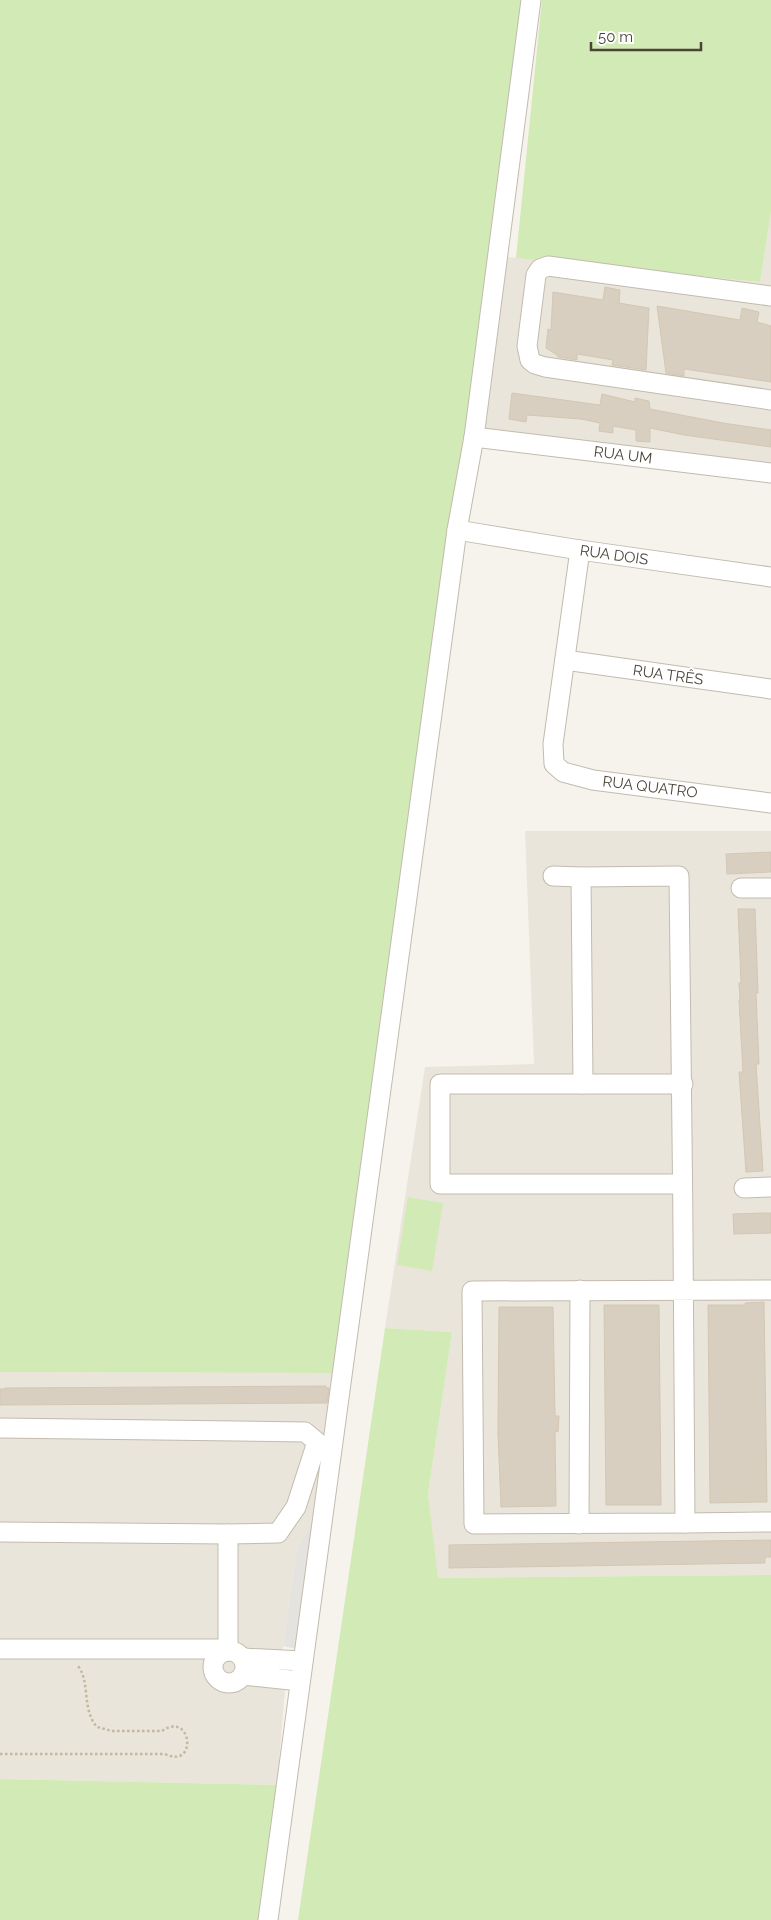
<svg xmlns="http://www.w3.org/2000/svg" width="771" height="1920" font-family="Raleway,sans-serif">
  <rect width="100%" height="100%" fill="#f6f3ec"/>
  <g fill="#eae5da">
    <polygon points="771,212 771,473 474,437 499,256 760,282"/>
    <polygon points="525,831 771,831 771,1575 437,1578 428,1494 452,1332 385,1328 425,1067 534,1064"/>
    <polygon points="0,1372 338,1373 320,1509 297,1548 283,1646 285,1690 277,1785 0,1779"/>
  </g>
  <g fill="#d2eab5">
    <polygon points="0,0 523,0 469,438 338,1373 0,1372"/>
    <polygon points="542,0 771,0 771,212 760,282 516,258"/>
    <polygon points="408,1197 443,1203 432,1271 397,1265"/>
    <polygon points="385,1328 452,1332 428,1494 438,1578 771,1575 771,1920 298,1920"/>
    <polygon points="0,1779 277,1785 258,1920 0,1920"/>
  </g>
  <polygon fill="#e5e3e0" points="320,1509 301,1650 283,1646 297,1548"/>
  <g fill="#d8cfc1" stroke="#d3c7b4">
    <polygon points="605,287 620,290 619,303 649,308 646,370 612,365 613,360 577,354 577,360 558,357 557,355 546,348 548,329 551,330 553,292 603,300"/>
    <polygon points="657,306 740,320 742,308 759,312 757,322 771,326 771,382 684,369 684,376 666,373"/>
    <polygon points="512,393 600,405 602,394 635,402 635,398 649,401 650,409 723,423 771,430 771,447 684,435 650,428 650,442 636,441 636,430 613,426 613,433 599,431 600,423 581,419 527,415 526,422 509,419"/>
    <polygon points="771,852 771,872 727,874 726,854"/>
    <polygon points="738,909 755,909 758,993 756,993 759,1064 756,1064 763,1171 746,1172 739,1072 743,1072 739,1000 740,1000 739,983 741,983"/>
    <polygon points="763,1213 771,1213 771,1233 734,1234 733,1214"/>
    <polygon points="764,1302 767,1502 710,1503 708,1305 745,1305 745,1303"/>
    <polygon points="604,1305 659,1305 661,1505 606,1505"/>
    <polygon points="499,1307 553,1307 555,1416 559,1416 558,1432 555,1431 556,1506 501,1507 498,1432"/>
    <polygon points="326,1386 326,1388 329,1388 327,1403 0,1405 0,1389 5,1389 5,1388"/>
    <polygon points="771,1540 771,1557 765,1557 765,1563 449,1568 449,1545"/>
  </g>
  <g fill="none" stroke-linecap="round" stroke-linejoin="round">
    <defs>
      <g id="minor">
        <polyline points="771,296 548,266 540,269 536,275 527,346 530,360 535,364 545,367 771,400"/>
        <polyline points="474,437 771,473"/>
        <polyline points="457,530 580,550 771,577"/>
        <polyline points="580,550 553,744 554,764 563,772 593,780 771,803"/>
        <polyline points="565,660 771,689"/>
        <polyline points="553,876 581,877"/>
        <polyline points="741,888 771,888"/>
        <path d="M583,1084l-2,-207 98,-1c4,216 4,431 6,647l-211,1 -2,-233 299,-1"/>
        <polyline points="681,1184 440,1184 440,1084 683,1084"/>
        <polyline points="744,1188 771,1187"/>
        <polyline points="0,1428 305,1432 317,1442 296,1507 278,1533 228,1534 0,1532"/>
        <polyline points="685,1523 771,1522"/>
        <polyline points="579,1524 580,1290"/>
        <polyline points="0,1649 226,1649 228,1651 228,1534"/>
        <circle cx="229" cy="1667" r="16"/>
        <polyline points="243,1658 303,1661"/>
        <polyline points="243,1675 300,1681"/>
        <polyline points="268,1920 457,530 474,437 531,0"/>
      </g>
    </defs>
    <use href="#minor" stroke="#c2bbae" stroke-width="21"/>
    <path stroke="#c4b79f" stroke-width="2.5" stroke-dasharray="2.5 2.5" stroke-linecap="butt" d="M0,1754h165c33,16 27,-44 -3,-23h-50l-15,-4c-16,-18 -6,-47 -20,-62"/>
    <use href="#minor" stroke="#fff" stroke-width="19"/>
  </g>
  <g text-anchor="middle" stroke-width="4.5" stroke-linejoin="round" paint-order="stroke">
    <g font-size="15" fill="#4b4439" stroke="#fff">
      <text transform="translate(623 455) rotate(7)" y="5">RUA UM</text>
      <text transform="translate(614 555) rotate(8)" y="5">RUA DOIS</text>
      <text transform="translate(668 675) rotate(8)" y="5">RUA TRÊS</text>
      <text transform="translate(650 787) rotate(7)" y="5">RUA QUATRO</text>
    </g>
  </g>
  <path d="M591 42v8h110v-8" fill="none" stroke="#4b4439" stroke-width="2.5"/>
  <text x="598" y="42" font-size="15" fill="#4b4439" stroke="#ffffff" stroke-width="4" paint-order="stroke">50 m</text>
</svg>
